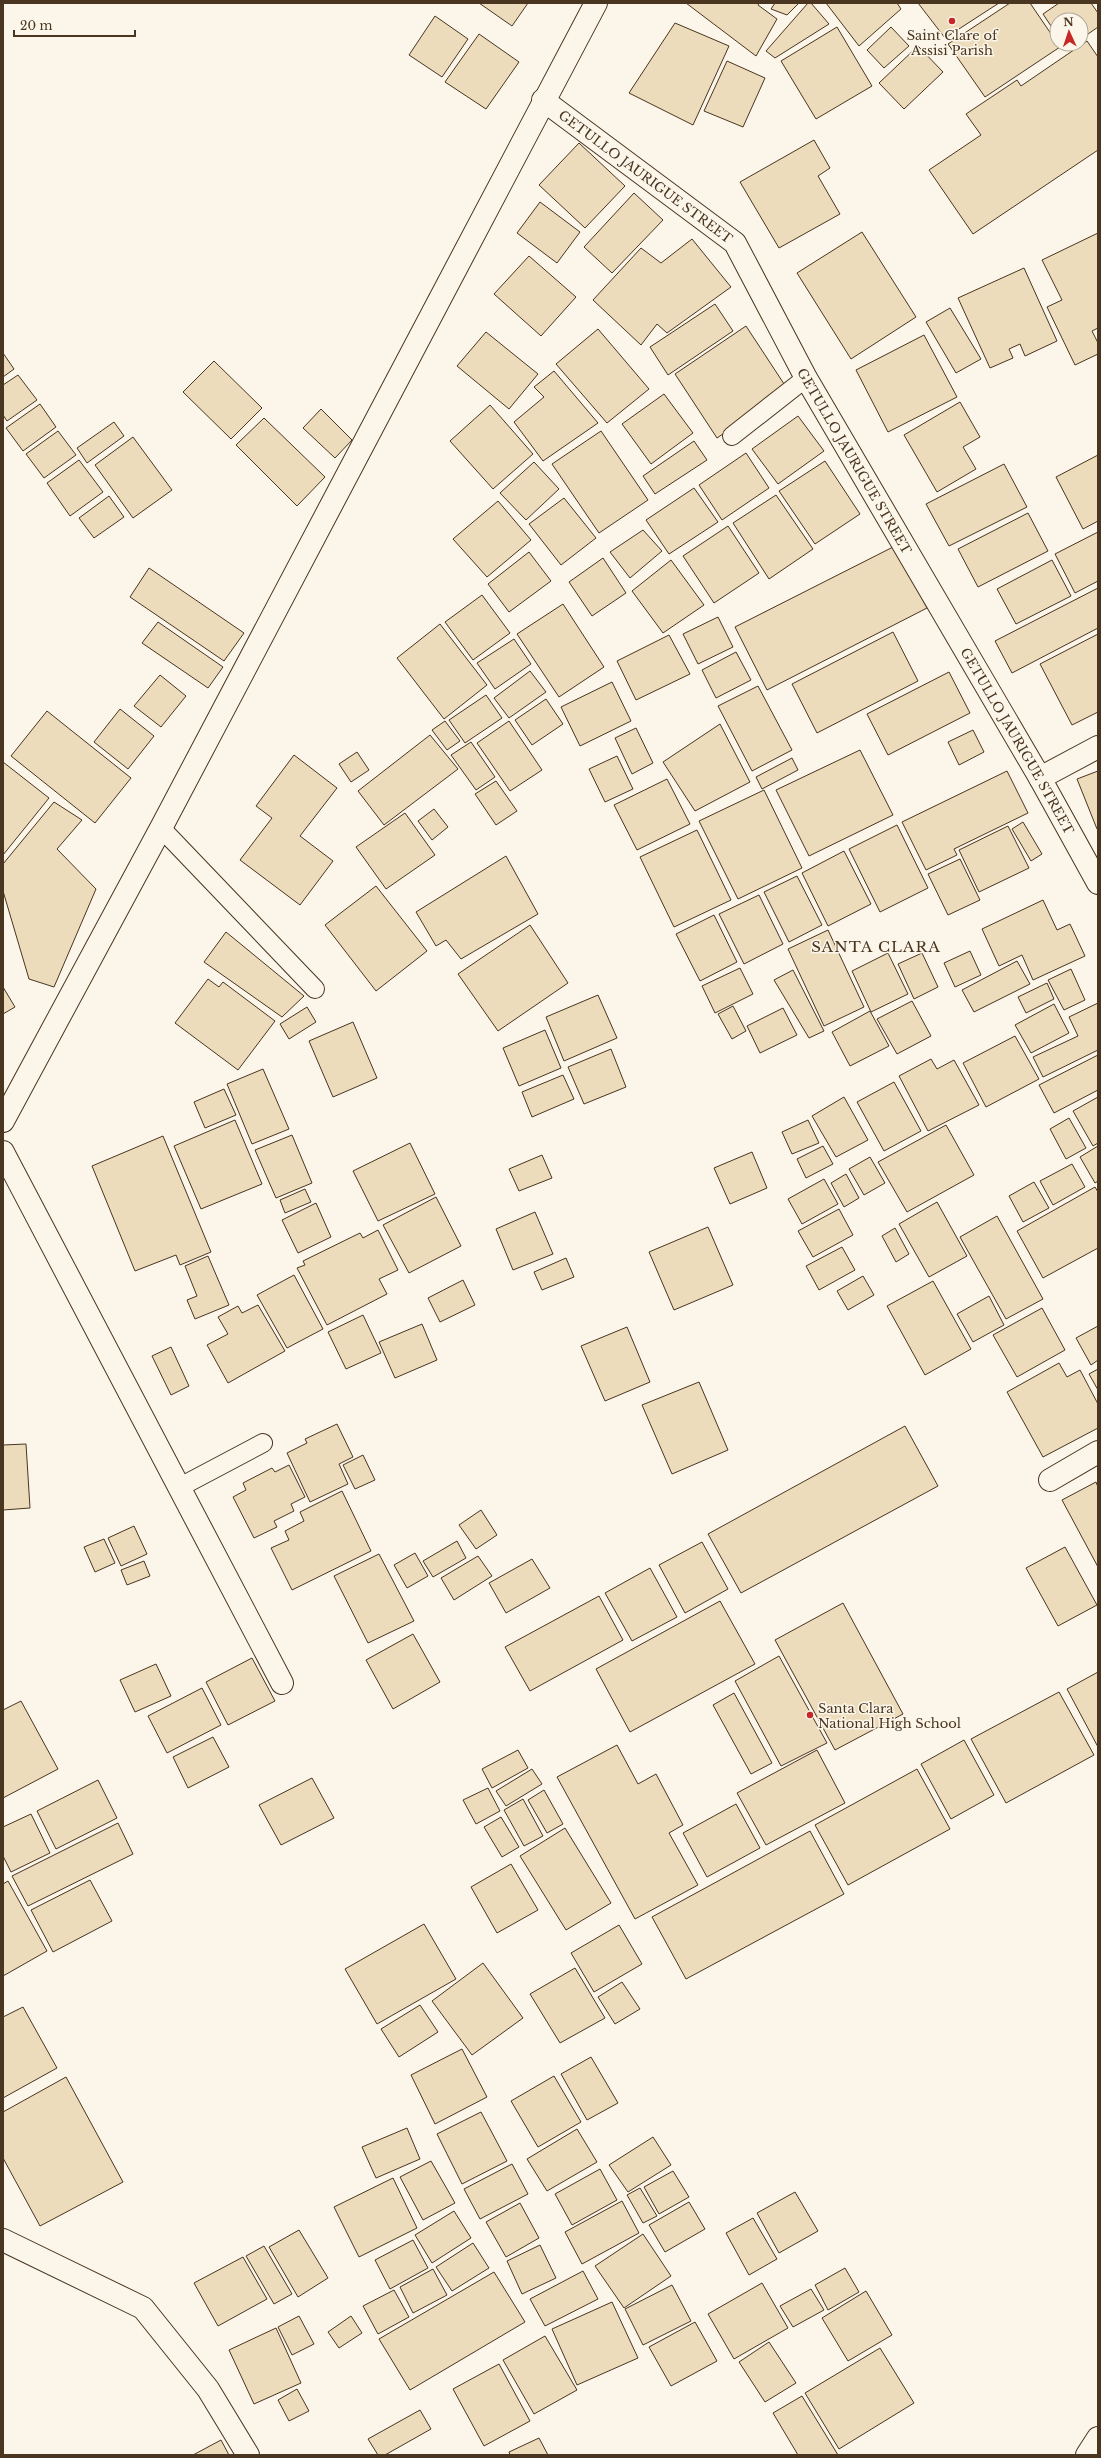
<svg xmlns="http://www.w3.org/2000/svg" width="1101" height="2458" font-family="'Libre Baskerville',serif">
  <rect width="100%" height="100%" fill="#fbf6e9"/>
  <g fill="#ecdcbc" stroke="#4a3520">
    <polygon points="479,3 528,3 512,26"/>
    <polygon points="686,3 759,3 758,5 777,19 756,56"/>
    <polygon points="775,3 799,3 787,15 771,9"/>
    <polygon points="808,3 811,3 829,24 775,58 766,51"/>
    <polygon points="826,3 897,3 901,9 859,46"/>
    <polygon points="918,3 999,3 945,38"/>
    <polygon points="1010,3 1030,3 1060,47 985,97 948,44"/>
    <polygon points="1059,3 1091,3 1098,13 1098,27 1081,39 1081,20 1057,20 1057,35 1043,14"/>
    <polygon points="435,16 468,39 442,77 409,55"/>
    <polygon points="675,23 729,46 693,125 629,93"/>
    <polygon points="837,27 872,86 816,119 781,61"/>
    <polygon points="891,27 909,46 884,68 867,50"/>
    <polygon points="479,34 519,62 486,109 445,82"/>
    <polygon points="1087,41 1098,57 1098,150 973,234 929,170 981,135 966,114 1017,80 1021,86"/>
    <polygon points="918,46 943,72 904,109 879,83"/>
    <polygon points="727,61 765,78 743,127 704,111"/>
    <polygon points="814,140 830,168 818,176 840,214 779,248 740,182"/>
    <polygon points="579,143 625,186 585,228 539,185"/>
    <polygon points="634,193 663,220 612,273 584,247"/>
    <polygon points="540,202 580,232 557,263 517,233"/>
    <polygon points="862,232 916,317 851,359 797,273"/>
    <polygon points="1098,233 1098,328 1092,331 1098,343 1098,354 1075,365 1047,307 1062,300 1042,260"/>
    <polygon points="692,239 731,287 667,333 657,324 641,345 593,300 641,248 661,263"/>
    <polygon points="529,256 576,297 541,336 494,294"/>
    <polygon points="1024,268 1057,341 1025,356 1020,344 1009,349 1013,358 990,368 958,298"/>
    <polygon points="715,304 733,331 668,375 650,347"/>
    <polygon points="950,308 981,359 956,373 926,322"/>
    <polygon points="746,326 788,390 717,438 675,374"/>
    <polygon points="598,329 649,389 607,423 556,364"/>
    <polygon points="486,332 538,374 509,409 457,366"/>
    <polygon points="924,335 957,397 888,432 856,370"/>
    <polygon points="3,353 14,369 3,377"/>
    <polygon points="214,361 262,408 231,439 183,392"/>
    <polygon points="554,371 598,423 543,461 514,422 544,397 534,387"/>
    <polygon points="18,375 37,400 7,421 3,415 3,385"/>
    <polygon points="664,394 693,433 651,464 622,424"/>
    <polygon points="960,402 980,437 963,447 976,469 937,492 904,435"/>
    <polygon points="40,404 56,427 23,451 6,428"/>
    <polygon points="490,405 533,454 493,489 450,441"/>
    <polygon points="321,409 352,440 335,458 303,428"/>
    <polygon points="798,416 824,451 778,484 752,449"/>
    <polygon points="264,418 325,477 297,506 236,445"/>
    <polygon points="114,422 124,436 87,463 77,448"/>
    <polygon points="58,431 76,455 44,478 26,454"/>
    <polygon points="601,431 648,500 599,533 552,464"/>
    <polygon points="133,437 172,490 133,518 95,465"/>
    <polygon points="694,441 707,460 655,494 643,476"/>
    <polygon points="746,453 769,488 722,520 699,485"/>
    <polygon points="1098,455 1098,521 1083,529 1056,477"/>
    <polygon points="79,460 103,492 70,516 47,483"/>
    <polygon points="825,461 860,514 815,544 779,491"/>
    <polygon points="534,462 559,489 526,520 500,493"/>
    <polygon points="1004,464 1027,507 949,546 926,504"/>
    <polygon points="694,488 718,522 669,554 646,520"/>
    <polygon points="776,495 813,549 769,579 733,523"/>
    <polygon points="109,496 124,517 94,538 79,518"/>
    <polygon points="564,498 596,538 561,565 529,524"/>
    <polygon points="498,501 531,540 487,577 453,539"/>
    <polygon points="1028,513 1048,551 978,587 958,549"/>
    <polygon points="728,526 759,573 714,603 683,556"/>
    <polygon points="643,530 662,551 630,578 610,552"/>
    <polygon points="1098,532 1098,581 1075,593 1055,554"/>
    <polygon points="895,546 927,608 767,690 735,627"/>
    <polygon points="529,552 551,581 509,612 488,584"/>
    <polygon points="603,558 626,593 592,616 569,582"/>
    <polygon points="671,560 704,605 663,633 632,591"/>
    <polygon points="1052,560 1071,596 1016,624 997,589"/>
    <polygon points="149,568 244,633 224,661 130,597"/>
    <polygon points="1098,588 1098,628 1012,673 995,641"/>
    <polygon points="482,595 510,633 473,660 445,622"/>
    <polygon points="563,604 604,667 559,697 517,634"/>
    <polygon points="718,617 733,647 698,664 683,634"/>
    <polygon points="158,622 223,667 208,688 142,643"/>
    <polygon points="440,624 487,685 444,719 397,658"/>
    <polygon points="893,632 918,681 817,733 792,684"/>
    <polygon points="1098,634 1098,712 1072,725 1040,664"/>
    <polygon points="669,635 690,674 636,700 617,661"/>
    <polygon points="514,639 531,664 495,689 477,663"/>
    <polygon points="736,652 751,680 716,698 702,670"/>
    <polygon points="530,671 546,692 509,718 494,698"/>
    <polygon points="949,672 970,713 888,755 867,714"/>
    <polygon points="160,675 186,696 161,727 134,706"/>
    <polygon points="612,682 631,721 580,746 561,707"/>
    <polygon points="758,686 792,750 752,771 718,706"/>
    <polygon points="486,695 502,718 465,743 449,720"/>
    <polygon points="546,699 563,724 532,745 515,720"/>
    <polygon points="120,709 154,736 128,769 94,742"/>
    <polygon points="47,711 131,778 95,823 11,756"/>
    <polygon points="445,721 460,741 447,750 432,730"/>
    <polygon points="509,721 542,770 510,791 477,743"/>
    <polygon points="720,724 750,782 695,811 663,762"/>
    <polygon points="636,728 653,763 632,774 615,738"/>
    <polygon points="973,730 984,752 959,765 948,742"/>
    <polygon points="430,735 458,769 384,825 358,791"/>
    <polygon points="471,742 495,777 476,790 451,755"/>
    <polygon points="860,750 893,815 809,856 776,790"/>
    <polygon points="357,752 369,770 351,782 339,764"/>
    <polygon points="294,755 337,788 300,836 333,861 300,905 240,860 272,818 256,806"/>
    <polygon points="617,756 633,789 605,802 589,769"/>
    <polygon points="792,758 798,770 762,789 756,777"/>
    <polygon points="3,762 49,798 3,855"/>
    <polygon points="1007,771 1028,813 954,849 957,855 926,870 902,822"/>
    <polygon points="1098,771 1098,829 1097,829 1077,779"/>
    <polygon points="667,779 690,824 637,850 614,805"/>
    <polygon points="496,781 517,811 496,825 475,794"/>
    <polygon points="764,790 802,868 738,899 699,821"/>
    <polygon points="54,802 82,820 57,849 96,889 54,987 29,979 3,891 3,864"/>
    <polygon points="434,809 448,827 432,840 418,821"/>
    <polygon points="405,813 435,855 386,889 356,847"/>
    <polygon points="1023,822 1042,854 1031,861 1012,829"/>
    <polygon points="897,825 928,888 880,912 849,849"/>
    <polygon points="1008,826 1029,868 979,892 959,850"/>
    <polygon points="697,830 731,900 674,927 640,857"/>
    <polygon points="844,851 871,904 828,926 802,873"/>
    <polygon points="506,856 538,914 461,959 446,940 436,946 416,912"/>
    <polygon points="960,859 980,900 948,915 928,874"/>
    <polygon points="797,876 822,925 789,942 764,892"/>
    <polygon points="376,886 427,951 376,991 325,925"/>
    <polygon points="759,895 783,944 744,964 719,914"/>
    <polygon points="1043,900 1057,930 1070,924 1085,956 1033,980 1022,955 999,966 982,929"/>
    <polygon points="714,915 737,962 700,981 676,934"/>
    <polygon points="530,925 568,983 498,1031 458,974"/>
    <polygon points="828,930 864,1007 824,1026 788,949"/>
    <polygon points="226,932 304,996 282,1017 204,962"/>
    <polygon points="970,951 981,975 955,987 944,963"/>
    <polygon points="888,953 908,994 871,1012 852,971"/>
    <polygon points="922,953 938,987 914,999 898,964"/>
    <polygon points="1017,961 1030,984 974,1012 962,990"/>
    <polygon points="740,968 753,994 715,1013 702,986"/>
    <polygon points="1071,969 1085,1000 1064,1010 1048,980"/>
    <polygon points="793,970 824,1031 809,1038 774,980"/>
    <polygon points="208,979 219,987 223,982 275,1021 238,1070 175,1023"/>
    <polygon points="1047,983 1054,999 1026,1013 1018,997"/>
    <polygon points="3,987 15,1007 3,1014"/>
    <polygon points="598,995 617,1038 564,1061 546,1017"/>
    <polygon points="912,1001 931,1036 897,1054 877,1019"/>
    <polygon points="1098,1003 1098,1050 1043,1077 1033,1057 1078,1036 1069,1017"/>
    <polygon points="1054,1004 1069,1033 1031,1053 1015,1025"/>
    <polygon points="733,1006 746,1031 732,1039 718,1014"/>
    <polygon points="307,1007 316,1022 289,1039 280,1024"/>
    <polygon points="783,1008 797,1035 760,1053 747,1026"/>
    <polygon points="870,1011 889,1046 850,1066 832,1032"/>
    <polygon points="353,1022 377,1078 333,1097 309,1041"/>
    <polygon points="545,1030 561,1068 519,1086 503,1048"/>
    <polygon points="1015,1036 1039,1079 986,1107 963,1063"/>
    <polygon points="611,1049 626,1087 584,1104 568,1067"/>
    <polygon points="1098,1055 1098,1090 1054,1113 1039,1085"/>
    <polygon points="931,1059 937,1069 954,1060 979,1105 928,1131 899,1076"/>
    <polygon points="263,1069 289,1129 252,1144 227,1084"/>
    <polygon points="563,1075 574,1099 532,1117 522,1092"/>
    <polygon points="894,1082 921,1131 884,1151 857,1102"/>
    <polygon points="224,1089 236,1115 205,1128 194,1102"/>
    <polygon points="844,1097 868,1140 836,1157 812,1116"/>
    <polygon points="1098,1097 1098,1143 1093,1146 1073,1111"/>
    <polygon points="1069,1118 1086,1148 1066,1159 1050,1129"/>
    <polygon points="235,1120 262,1184 201,1209 174,1146"/>
    <polygon points="808,1120 819,1143 792,1154 782,1132"/>
    <polygon points="946,1125 974,1175 907,1212 878,1162"/>
    <polygon points="292,1135 312,1183 276,1198 255,1150"/>
    <polygon points="163,1136 211,1252 180,1265 176,1255 135,1271 92,1166"/>
    <polygon points="410,1143 435,1194 378,1221 353,1171"/>
    <polygon points="823,1146 833,1164 806,1178 797,1159"/>
    <polygon points="1098,1146 1098,1181 1095,1183 1080,1157"/>
    <polygon points="752,1152 767,1188 730,1204 714,1168"/>
    <polygon points="542,1155 552,1178 519,1191 509,1169"/>
    <polygon points="870,1157 885,1183 864,1195 849,1169"/>
    <polygon points="1072,1164 1085,1187 1053,1205 1040,1181"/>
    <polygon points="846,1174 859,1198 844,1207 831,1183"/>
    <polygon points="824,1179 838,1204 802,1224 788,1199"/>
    <polygon points="1034,1182 1049,1208 1023,1222 1009,1196"/>
    <polygon points="1095,1187 1098,1192 1098,1248 1043,1278 1017,1231"/>
    <polygon points="305,1189 311,1202 285,1213 280,1200"/>
    <polygon points="436,1197 461,1246 409,1273 383,1225"/>
    <polygon points="937,1202 967,1256 929,1277 899,1224"/>
    <polygon points="316,1203 331,1237 298,1253 282,1220"/>
    <polygon points="839,1209 853,1235 813,1257 798,1231"/>
    <polygon points="535,1212 553,1254 513,1270 496,1229"/>
    <polygon points="997,1216 1043,1299 1006,1319 960,1237"/>
    <polygon points="708,1227 733,1285 674,1310 649,1252"/>
    <polygon points="895,1228 909,1254 896,1262 882,1236"/>
    <polygon points="378,1230 398,1270 379,1279 387,1294 327,1325 297,1268 305,1265 303,1261 360,1233 363,1238"/>
    <polygon points="842,1247 855,1270 819,1290 806,1266"/>
    <polygon points="208,1256 229,1305 195,1319 187,1300 197,1296 185,1266"/>
    <polygon points="566,1258 574,1277 542,1290 534,1272"/>
    <polygon points="294,1275 323,1329 287,1348 257,1295"/>
    <polygon points="863,1276 874,1295 848,1310 837,1291"/>
    <polygon points="463,1280 475,1305 440,1322 428,1298"/>
    <polygon points="933,1281 971,1349 925,1375 887,1306"/>
    <polygon points="989,1296 1004,1325 973,1342 957,1314"/>
    <polygon points="258,1305 285,1351 228,1383 207,1345 228,1334 218,1317 238,1306 242,1313"/>
    <polygon points="1042,1308 1065,1350 1017,1377 993,1335"/>
    <polygon points="363,1315 381,1353 346,1369 328,1332"/>
    <polygon points="422,1324 437,1360 395,1378 379,1342"/>
    <polygon points="1098,1326 1098,1360 1091,1365 1076,1338"/>
    <polygon points="627,1327 650,1382 605,1401 581,1346"/>
    <polygon points="171,1347 189,1386 171,1395 152,1356"/>
    <polygon points="1059,1363 1067,1377 1080,1370 1098,1404 1098,1428 1043,1457 1007,1392"/>
    <polygon points="1098,1369 1098,1390 1089,1374"/>
    <polygon points="699,1382 728,1450 672,1474 642,1405"/>
    <polygon points="337,1424 353,1457 339,1464 348,1484 310,1502 287,1453 307,1443 305,1439"/>
    <polygon points="905,1426 938,1486 741,1593 708,1534"/>
    <polygon points="26,1444 30,1508 3,1510 3,1445"/>
    <polygon points="363,1455 375,1480 355,1489 343,1465"/>
    <polygon points="289,1465 305,1497 291,1504 294,1511 274,1521 277,1527 254,1538 233,1497 246,1490 243,1483 272,1468 275,1472"/>
    <polygon points="1096,1482 1098,1487 1098,1567 1062,1500"/>
    <polygon points="342,1491 371,1551 292,1590 271,1548 289,1540 285,1531 304,1521 300,1512"/>
    <polygon points="481,1510 497,1535 476,1549 459,1525"/>
    <polygon points="134,1526 147,1554 121,1566 108,1538"/>
    <polygon points="104,1539 115,1563 95,1572 84,1547"/>
    <polygon points="457,1541 466,1558 433,1577 423,1561"/>
    <polygon points="702,1542 728,1589 685,1613 659,1565"/>
    <polygon points="1065,1547 1097,1605 1058,1626 1026,1568"/>
    <polygon points="415,1553 428,1576 407,1588 394,1565"/>
    <polygon points="379,1554 414,1621 368,1643 334,1576"/>
    <polygon points="478,1556 492,1576 454,1600 441,1578"/>
    <polygon points="532,1559 550,1588 506,1613 489,1583"/>
    <polygon points="144,1561 150,1576 127,1585 121,1570"/>
    <polygon points="650,1568 677,1617 632,1641 605,1593"/>
    <polygon points="599,1596 623,1640 530,1691 505,1647"/>
    <polygon points="720,1601 755,1664 630,1732 596,1669"/>
    <polygon points="843,1603 903,1714 835,1750 775,1640"/>
    <polygon points="413,1634 440,1682 393,1709 366,1660"/>
    <polygon points="779,1656 827,1743 781,1766 735,1681"/>
    <polygon points="252,1658 275,1701 228,1725 206,1682"/>
    <polygon points="156,1664 171,1696 135,1712 120,1680"/>
    <polygon points="1098,1672 1098,1747 1067,1689"/>
    <polygon points="202,1688 221,1725 167,1753 148,1716"/>
    <polygon points="1059,1692 1094,1755 1006,1803 971,1739"/>
    <polygon points="734,1693 772,1763 751,1774 713,1705"/>
    <polygon points="21,1701 58,1769 3,1798 3,1710"/>
    <polygon points="213,1737 229,1767 188,1788 173,1757"/>
    <polygon points="964,1740 994,1795 951,1819 921,1764"/>
    <polygon points="617,1745 638,1784 656,1774 683,1825 669,1833 698,1885 635,1919 557,1777"/>
    <polygon points="518,1750 528,1768 492,1788 482,1769"/>
    <polygon points="817,1750 845,1803 766,1845 737,1793"/>
    <polygon points="532,1769 542,1784 506,1806 496,1791"/>
    <polygon points="917,1769 950,1829 848,1885 815,1825"/>
    <polygon points="312,1778 334,1818 281,1845 259,1805"/>
    <polygon points="98,1780 117,1818 56,1849 37,1811"/>
    <polygon points="488,1788 500,1811 476,1824 463,1800"/>
    <polygon points="544,1790 563,1824 547,1833 528,1800"/>
    <polygon points="523,1799 543,1836 524,1846 504,1810"/>
    <polygon points="736,1804 760,1848 707,1877 683,1833"/>
    <polygon points="31,1814 50,1853 11,1872 3,1856 3,1827"/>
    <polygon points="501,1817 519,1847 502,1857 484,1827"/>
    <polygon points="118,1823 133,1854 28,1906 12,1876"/>
    <polygon points="565,1828 611,1903 566,1930 520,1856"/>
    <polygon points="810,1831 844,1894 686,1979 652,1917"/>
    <polygon points="511,1864 538,1910 497,1933 471,1887"/>
    <polygon points="90,1880 112,1921 53,1952 31,1910"/>
    <polygon points="8,1881 47,1951 3,1976 3,1884"/>
    <polygon points="424,1924 456,1979 377,2024 345,1969"/>
    <polygon points="619,1925 642,1964 594,1992 571,1953"/>
    <polygon points="483,1963 523,2018 472,2055 432,2001"/>
    <polygon points="575,1968 605,2018 560,2043 530,1994"/>
    <polygon points="622,1982 640,2009 615,2024 598,1997"/>
    <polygon points="420,2005 438,2032 399,2057 381,2029"/>
    <polygon points="23,2007 57,2068 3,2098 3,2017"/>
    <polygon points="462,2049 487,2097 435,2124 411,2075"/>
    <polygon points="591,2057 618,2103 587,2120 561,2074"/>
    <polygon points="554,2076 581,2122 538,2147 511,2101"/>
    <polygon points="66,2077 123,2182 40,2226 3,2158 3,2112"/>
    <polygon points="481,2112 507,2161 462,2184 437,2134"/>
    <polygon points="407,2128 420,2159 376,2178 362,2147"/>
    <polygon points="577,2129 597,2162 547,2191 527,2159"/>
    <polygon points="653,2137 671,2165 628,2192 609,2165"/>
    <polygon points="431,2161 455,2203 423,2220 400,2177"/>
    <polygon points="512,2164 528,2194 480,2219 464,2189"/>
    <polygon points="600,2169 617,2200 572,2225 555,2194"/>
    <polygon points="673,2171 689,2197 659,2214 644,2187"/>
    <polygon points="393,2178 417,2228 359,2257 334,2207"/>
    <polygon points="640,2188 657,2216 643,2223 627,2195"/>
    <polygon points="795,2192 818,2231 779,2253 757,2213"/>
    <polygon points="622,2201 639,2233 582,2264 565,2232"/>
    <polygon points="689,2202 705,2229 665,2252 649,2225"/>
    <polygon points="520,2203 539,2238 506,2257 486,2222"/>
    <polygon points="454,2211 471,2238 432,2263 415,2235"/>
    <polygon points="753,2218 777,2259 749,2275 726,2233"/>
    <polygon points="299,2230 328,2278 298,2297 269,2247"/>
    <polygon points="643,2234 671,2276 624,2308 595,2266"/>
    <polygon points="413,2240 428,2268 390,2289 375,2260"/>
    <polygon points="473,2243 489,2268 452,2291 436,2267"/>
    <polygon points="540,2245 556,2278 522,2294 507,2261"/>
    <polygon points="264,2246 292,2294 274,2304 246,2256"/>
    <polygon points="243,2257 267,2299 218,2326 194,2283"/>
    <polygon points="845,2268 859,2292 828,2310 815,2285"/>
    <polygon points="433,2269 447,2295 413,2313 400,2287"/>
    <polygon points="583,2271 598,2299 545,2326 530,2299"/>
    <polygon points="494,2272 525,2322 410,2390 379,2339"/>
    <polygon points="762,2283 788,2328 734,2359 708,2314"/>
    <polygon points="672,2285 691,2321 643,2345 625,2309"/>
    <polygon points="811,2289 824,2310 793,2327 780,2306"/>
    <polygon points="394,2290 409,2317 378,2334 363,2306"/>
    <polygon points="866,2291 892,2335 848,2361 822,2318"/>
    <polygon points="612,2302 638,2358 577,2385 552,2329"/>
    <polygon points="299,2316 314,2344 292,2355 278,2327"/>
    <polygon points="351,2316 362,2333 339,2348 328,2332"/>
    <polygon points="695,2322 717,2361 671,2386 649,2347"/>
    <polygon points="276,2328 301,2383 254,2404 229,2350"/>
    <polygon points="545,2336 577,2390 534,2414 503,2360"/>
    <polygon points="769,2342 796,2383 765,2402 739,2362"/>
    <polygon points="880,2348 914,2403 839,2449 805,2393"/>
    <polygon points="499,2364 530,2421 484,2446 453,2389"/>
    <polygon points="297,2389 309,2411 289,2421 278,2400"/>
    <polygon points="802,2396 838,2455 798,2455 773,2413"/>
    <polygon points="420,2410 431,2429 385,2455 378,2455 368,2439"/>
    <polygon points="539,2438 548,2455 510,2455 509,2452"/>
    <polygon points="221,2440 229,2455 193,2455"/>
  </g>
  <g fill="none" stroke-linecap="round" stroke-linejoin="round">
    <defs>
      <g id="lane">
        <polyline points="732,436 806,378"/>
        <polyline points="161,828 315,989"/>
        <polyline points="180,1487 263,1443"/>
      </g>
      <g id="street">
        <path id="s1" d="M543,100l192,143 71,135 234,400 58,105"/>
        <polyline points="1040,778 1098,747"/>
        <polyline points="3,1152 282,1683"/>
        <polyline points="1050,1480 1098,1452"/>
        <polyline points="3,2240 143,2308 208,2389 248,2455"/>
        <polyline points="1087,2455 1098,2438"/>
      </g>
      <polyline id="secondary" points="3,1121 161,828 596,3"/>
    </defs>
    <use href="#lane" stroke="#4a3520" stroke-width="20"/>
    <use href="#street" stroke="#4a3520" stroke-width="24"/>
    <use href="#secondary" stroke="#4a3520" stroke-width="24"/>
    <use href="#lane" stroke="#fbf6e9" stroke-width="18"/>
    <use href="#street" stroke="#fbf6e9" stroke-width="22"/>
    <use href="#secondary" stroke="#fbf6e9" stroke-width="22"/>
  </g>
  <g fill="#c62828" stroke="#fbf6e9" stroke-width="1.5">
    <circle cx="952" cy="21" r="4"/>
    <circle cx="810" cy="1715" r="4"/>
  </g>
  <g text-anchor="middle" stroke-width="3" stroke-linejoin="round" paint-order="stroke">
    <g font-size="13" fill="#4a3520" stroke="#fbf6e9">
      <text x="952" y="40">Saint Clare of<tspan x="952" dy="15">Assisi Parish</tspan></text>
      <text x="818" y="1713" text-anchor="start">Santa Clara<tspan x="818" dy="15">National High School</tspan></text>
    </g>
    <g font-size="13" fill="#4a3520" stroke="#fbf6e9">
      <text dy="5" stroke="none"><textPath href="#s1" startOffset="128">GETULLO JAURIGUE STREET</textPath></text>
      <text dy="5" stroke="none"><textPath href="#s1" startOffset="488">GETULLO JAURIGUE STREET</textPath></text>
      <text dy="5" stroke="none"><textPath href="#s1" startOffset="812">GETULLO JAURIGUE STREET</textPath></text>
    </g>
    <g font-size="15" letter-spacing="1" fill="#4a3520" stroke="#fbf6e9">
      <text x="876" y="952">SANTA CLARA</text>
    </g>
  </g>
  <rect width="1101" height="2458" fill="none" stroke="#4a3520" stroke-width="8"/>
  <g transform="translate(1069 32) rotate(357)"><circle r="19" fill="#fbf6e9" stroke="#b4a999"/>
  <path d="M0-3L7 15L0 10L-7 15Z" fill="#c62828"/>
  <text y="-6" font-size="11" font-weight="bold" text-anchor="middle" fill="#4a3520">N</text>
  </g>
  <path d="M14 30v6h121v-6" fill="none" stroke="#4a3520" stroke-width="2"/>
  <text x="20" y="30" font-size="12" fill="#4a3520" stroke="#fbf6e9" stroke-width="3" paint-order="stroke">20 m</text>
</svg>
